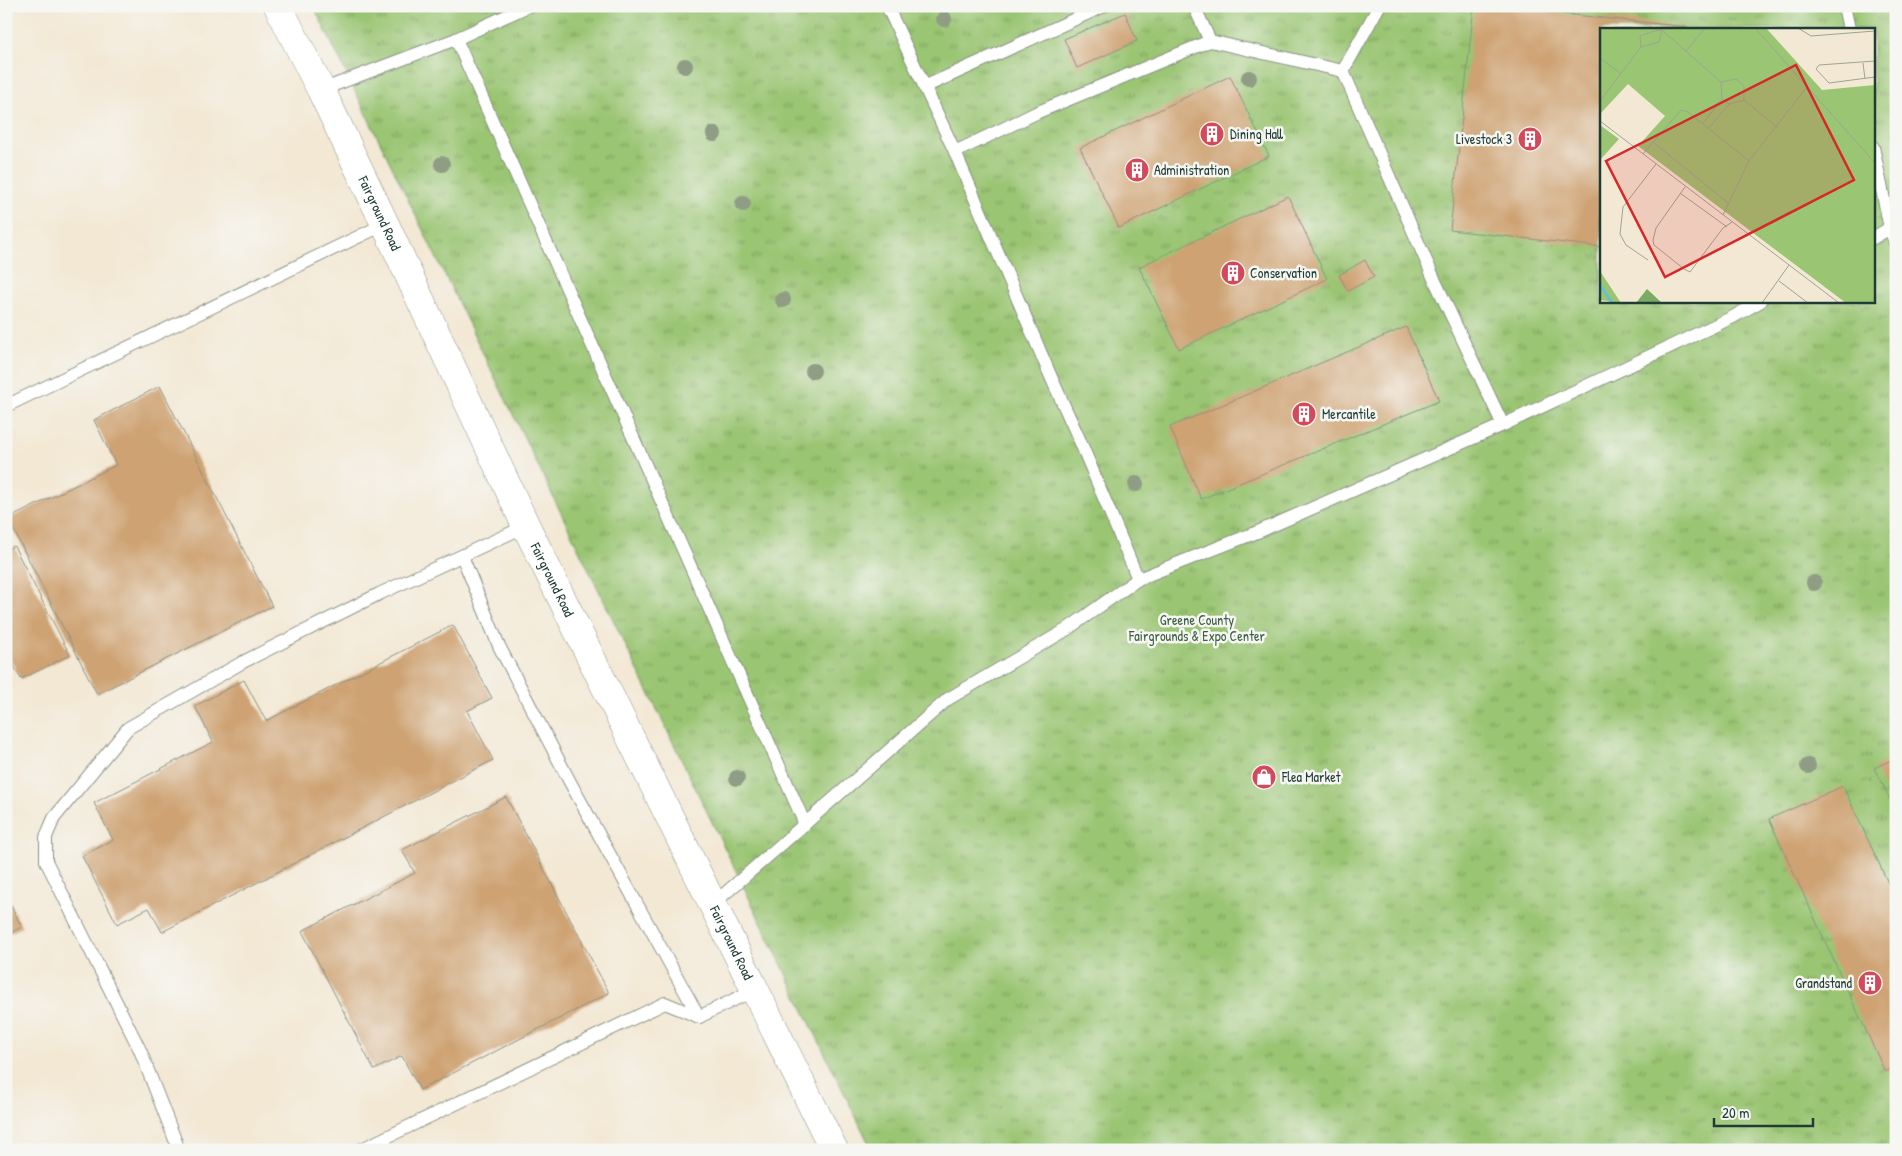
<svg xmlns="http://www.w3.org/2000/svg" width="1902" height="1156" font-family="'Patrick Hand',sans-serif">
  <defs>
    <pattern id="park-tufts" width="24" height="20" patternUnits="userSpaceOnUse" patternTransform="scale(1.25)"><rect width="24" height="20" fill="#9ac572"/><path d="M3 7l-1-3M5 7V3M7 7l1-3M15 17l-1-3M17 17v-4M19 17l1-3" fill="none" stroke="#7da15e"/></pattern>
  </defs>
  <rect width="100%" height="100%" fill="#f6f6f2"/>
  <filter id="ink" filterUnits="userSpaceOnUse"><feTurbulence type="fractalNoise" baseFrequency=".02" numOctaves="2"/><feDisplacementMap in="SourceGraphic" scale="10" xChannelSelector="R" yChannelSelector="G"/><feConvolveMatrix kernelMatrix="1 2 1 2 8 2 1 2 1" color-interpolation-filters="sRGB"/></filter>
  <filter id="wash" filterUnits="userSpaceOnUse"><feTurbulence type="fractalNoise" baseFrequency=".0096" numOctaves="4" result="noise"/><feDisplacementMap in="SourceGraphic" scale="20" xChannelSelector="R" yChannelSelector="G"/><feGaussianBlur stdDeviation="1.12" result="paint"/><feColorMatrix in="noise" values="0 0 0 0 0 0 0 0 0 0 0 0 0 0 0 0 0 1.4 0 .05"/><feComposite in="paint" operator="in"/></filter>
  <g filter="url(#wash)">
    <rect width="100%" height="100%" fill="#f3e8d4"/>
    <path fill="url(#park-tufts)" stroke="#5c8153" fill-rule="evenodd" d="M1896,6v1144h-1024l-558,-1143zM1601,29h272v272h-272z"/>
    <g id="blocks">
      <g fill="#cea272">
        <polygon points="1474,6 1513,8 1512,6 1544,6 1546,12 1688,27 1601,29 1601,247 1450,230"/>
        <polygon points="1125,13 1137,41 1077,68 1064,39"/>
        <polygon points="1230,76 1269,156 1119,228 1080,148"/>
        <polygon points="1288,196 1327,279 1179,349 1139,267"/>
        <polygon points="1365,260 1374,277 1348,291 1339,275"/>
        <polygon points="1406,327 1439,401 1201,499 1170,427"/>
        <polygon points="160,386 272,606 97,694 8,519 116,465 94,420"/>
        <polygon points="14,546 70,655 21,679 6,651 6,550"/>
        <polygon points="453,625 492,698 467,711 493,760 162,932 149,908 117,924 82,856 113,840 94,803 213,742 195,706 244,680 266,721"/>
        <polygon points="1896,758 1896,811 1874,768"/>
        <polygon points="1843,786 1896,900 1896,1067 1885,1072 1769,819"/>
        <polygon points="506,797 609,993 420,1090 402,1056 374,1070 302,931 415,873 402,850"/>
        <polygon points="6,896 22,927 6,935"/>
      </g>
    </g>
  </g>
  <g filter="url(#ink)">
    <use href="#blocks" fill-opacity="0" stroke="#899284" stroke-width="1"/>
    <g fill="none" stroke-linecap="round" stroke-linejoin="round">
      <defs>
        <g id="lane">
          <polyline points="887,6 955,152 1051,377 1080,441 1138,579"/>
          <polyline points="1194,6 1210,41 1343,71"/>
          <polyline points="1844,6 1849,29"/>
          <polyline points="456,39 805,824"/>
          <polyline points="1343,71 1435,281 1503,425"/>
          <polyline points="1343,71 1379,6"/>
          <polyline points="924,87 1104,6"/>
          <polyline points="321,90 456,39 528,6"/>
          <polyline points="1873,147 1890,228 1896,246"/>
          <polyline points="955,152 1038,112 1210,41"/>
          <polyline points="1873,238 1890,228"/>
          <polyline points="6,406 385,224"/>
          <polyline points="462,556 499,646 570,782 699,1017"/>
          <polyline points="713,904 948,699 1066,630 1138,579 1260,531 1503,425 1733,317 1761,301"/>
          <polyline points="179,1150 140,1050 46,861 46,837 54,818 128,728 243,662 379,594 526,526"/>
          <polyline points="360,1150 665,1003 699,1017 756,989"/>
        </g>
        <g id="secondary">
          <path id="s1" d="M278,6l43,84 64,134 141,302 308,624"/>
        </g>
      </defs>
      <use href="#lane" stroke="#899284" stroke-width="14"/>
      <use href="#secondary" stroke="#899284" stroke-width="29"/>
      <use href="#lane" stroke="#fff" stroke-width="12"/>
      <use href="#secondary" stroke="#fff" stroke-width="28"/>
    </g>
    <g fill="#8f9d85">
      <circle cx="944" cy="19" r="8"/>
      <circle cx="685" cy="66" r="8"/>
      <circle cx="1249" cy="78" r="8"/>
      <circle cx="714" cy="134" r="8"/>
      <circle cx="442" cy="164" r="8"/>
      <circle cx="743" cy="204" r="8"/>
      <circle cx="783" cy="300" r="8"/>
      <circle cx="813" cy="371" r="8"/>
      <circle cx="1136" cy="484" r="8"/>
      <circle cx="1814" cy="583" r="8"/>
      <circle cx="1808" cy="766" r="8"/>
      <circle cx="737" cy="778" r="8"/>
    </g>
  </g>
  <defs>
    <symbol id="building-disc" viewBox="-11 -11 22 22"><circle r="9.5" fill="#d1495b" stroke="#f6f6f2"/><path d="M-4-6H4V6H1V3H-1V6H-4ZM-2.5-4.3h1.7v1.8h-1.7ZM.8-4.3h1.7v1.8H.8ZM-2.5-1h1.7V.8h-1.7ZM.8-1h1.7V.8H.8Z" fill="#fff"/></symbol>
    <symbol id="shop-disc" viewBox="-11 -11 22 22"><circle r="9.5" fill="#d1495b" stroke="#f6f6f2"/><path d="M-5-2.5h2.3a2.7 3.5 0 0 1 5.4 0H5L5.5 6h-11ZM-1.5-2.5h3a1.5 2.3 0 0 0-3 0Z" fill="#fff"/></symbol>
  </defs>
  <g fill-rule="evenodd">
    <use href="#building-disc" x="1198" y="120" width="28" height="28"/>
    <use href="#building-disc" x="1516" y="125" width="28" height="28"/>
    <use href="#building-disc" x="1123" y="156" width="28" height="28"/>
    <use href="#building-disc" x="1219" y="259" width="28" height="28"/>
    <use href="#building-disc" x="1290" y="400" width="28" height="28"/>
    <use href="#shop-disc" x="1250" y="763" width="28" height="28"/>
    <use href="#building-disc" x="1856" y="969" width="28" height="28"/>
  </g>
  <g text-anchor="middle" stroke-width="5" stroke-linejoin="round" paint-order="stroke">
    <g font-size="14" fill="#1f3d34" stroke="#f6f6f2" text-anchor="start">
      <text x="1230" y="139">Dining Hall</text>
      <text x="1512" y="144" text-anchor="end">Livestock 3</text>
      <text x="1154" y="175">Administration</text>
      <text x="1250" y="278">Conservation</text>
      <text x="1322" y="419">Mercantile</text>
      <text x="1282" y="782">Flea Market</text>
      <text x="1852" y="988" text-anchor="end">Grandstand</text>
    </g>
    <g font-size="14" fill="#1f3d34" stroke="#f6f6f2">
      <text dy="5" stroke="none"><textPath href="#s1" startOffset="231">Fairground Road</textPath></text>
      <text dy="5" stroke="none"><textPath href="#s1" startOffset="636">Fairground Road</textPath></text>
      <text dy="5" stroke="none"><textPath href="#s1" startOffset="1041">Fairground Road</textPath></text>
    </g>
    <g font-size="14" fill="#3e5f44" stroke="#f6f6f2">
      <text x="1197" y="625">Greene County<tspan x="1197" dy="16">Fairgrounds &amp; Expo Center</tspan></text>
    </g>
  </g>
  <g transform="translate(1600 28)">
    <rect width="275" height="275" fill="#f3e8d4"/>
    <path d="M47,261l15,14h-26z" fill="#7baa64"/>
    <path d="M0,0h166l56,62 53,-5v218h-29l-208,-157 27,-30 -37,-32 -28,30zM0,97l19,14 -19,21zM0,243l21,32 -21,-3z" fill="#9ac572"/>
    <path fill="none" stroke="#5fc0dd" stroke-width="2.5" d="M0,257l12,18"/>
    <path fill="none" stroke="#9ea494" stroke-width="1" d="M155,0l120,135M198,0l13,8 64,-5M41,19l18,-5 3,-12M86,23l19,-23M0,30l20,15M275,33l-56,4 -3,4 13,14 46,-6M263,35l2,16M136,51l8,7v14l-15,4 -7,-5 -1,-17zM144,72l33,27M0,73l41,-54 -1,-11 14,-5 8,-1 59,52M0,93l239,182M103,95l19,-24M109,100l20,-24M53,114l75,61M43,126l38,-44 7,2 61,49M85,159l-29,41 -3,12 1,5 30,24 6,3 33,-44 9,-6M80,165l47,34M123,187l26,-54 57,-73M48,232l-22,-15 -6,-11 3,-27 33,-43M179,253l29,22M162,275l27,-38"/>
    <path fill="#d62828" fill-opacity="0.15" stroke="#d62828" stroke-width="2.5" d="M196,37l58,115 -189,97 -59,-116z"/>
    <rect width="275" height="275" fill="none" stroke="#1f3d34" stroke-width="2.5"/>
  </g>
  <rect width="1902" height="1156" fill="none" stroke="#f6f6f2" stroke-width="25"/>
  <path d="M1714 1118v8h99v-8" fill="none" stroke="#1f3d34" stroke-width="2.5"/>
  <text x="1722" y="1118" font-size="15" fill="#1f3d34" stroke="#f6f6f2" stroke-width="4" paint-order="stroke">20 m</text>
</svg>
